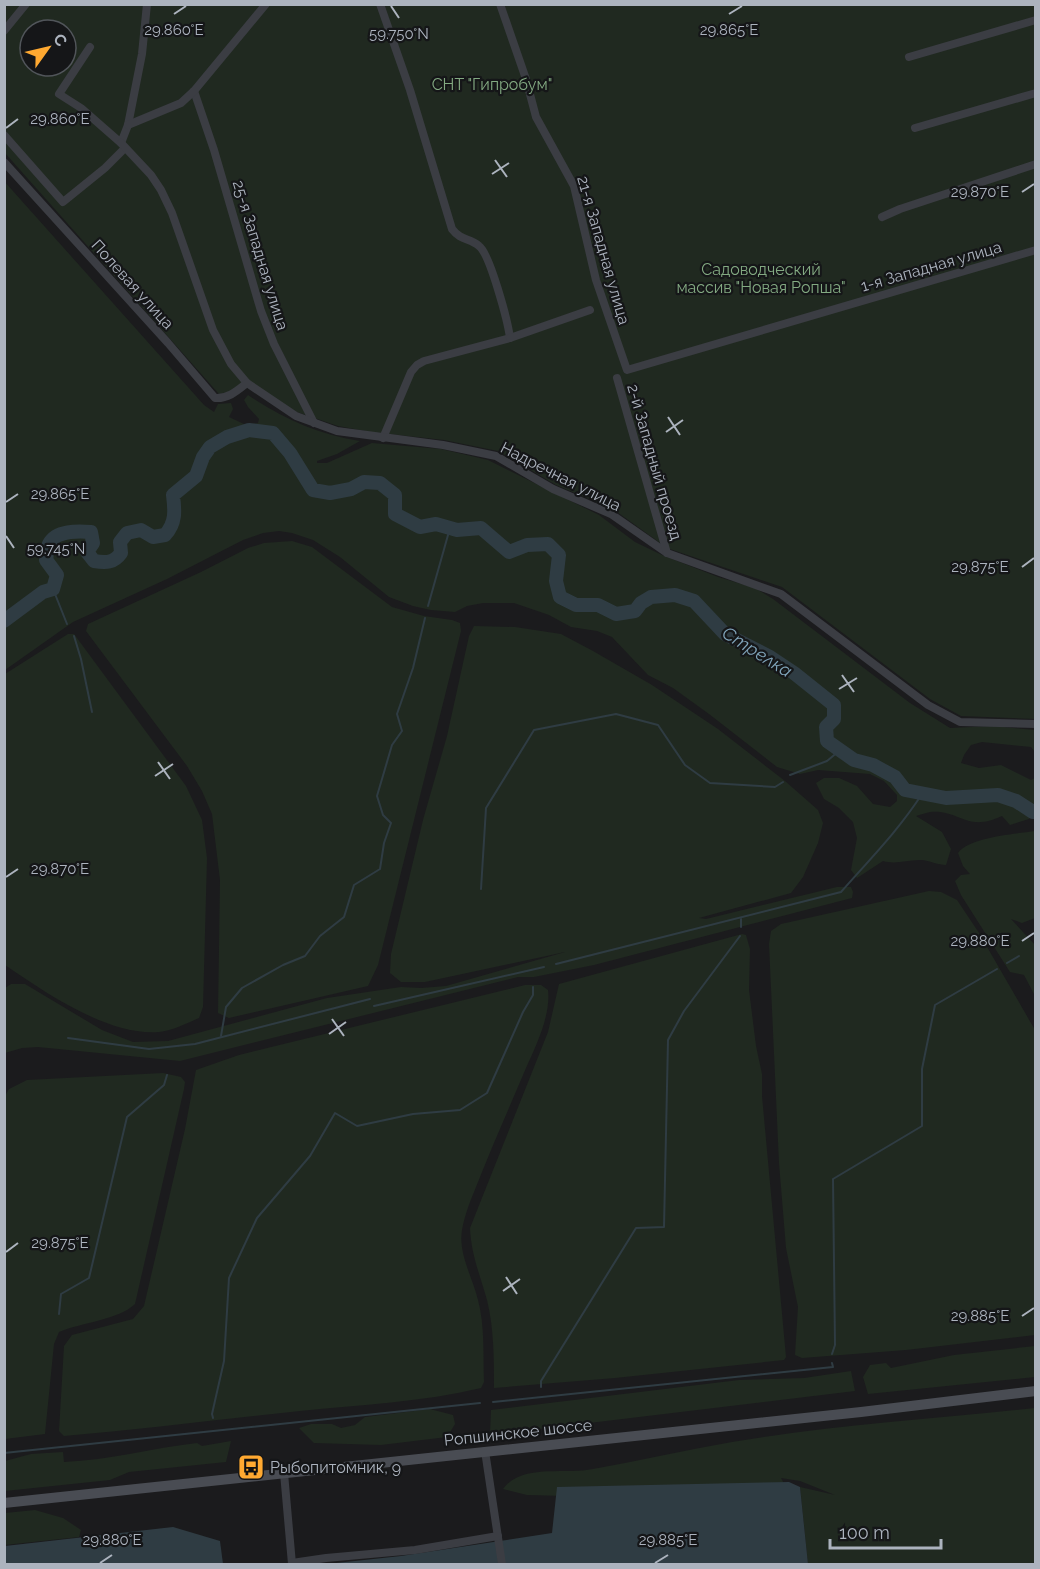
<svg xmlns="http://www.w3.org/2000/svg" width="1040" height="1569" font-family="Raleway,sans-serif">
  <rect width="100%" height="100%" fill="#1b1b1d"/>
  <g fill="#202920" fill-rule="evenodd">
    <path d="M4,5h1031v714l-74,-3 -31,-17 -148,-112 -115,-39 -54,-39 -57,-24 -58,-34 -54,-11 -73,-8 -33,-6 -41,-14 -45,-25 -33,7 -214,-241zM30,30h36v36h-36z"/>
    <path d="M4,181l200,224 10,7 4,-8 13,-1 2,6 -4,8 17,8 12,-2 1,-4 -11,-12 -4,-7 4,-5c36,24 69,39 112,46l-23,13 -20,7v2h10l45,-20 69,6 47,11 111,55 36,27 27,13 56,22 37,11 18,11 137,104 40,25 43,-2 42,4v22l-4,-5 -49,-5 -11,3 -7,10 -3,8 18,5 22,-3 30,15 4,-2v34l-6,7 -19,6 -8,-9c-36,17 -42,-7 -72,-4 -5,1 -10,3 -14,4l26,16 9,17 -5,16c-8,0 -15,-4 -24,-5 -14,-1 -25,5 -39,1l-26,17 -6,-8 6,-32 -4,-16 -14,-14 -15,-9 -8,-16 8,-5h15l18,8 16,18 17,3 7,-6v-6l-13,-14 -14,-7 -52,-4 -18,4 -23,-7 -68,-53 -36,-26 -25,-13 -36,-38 -15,-6 -26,-4 -22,-12 -35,-12h-31l-16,3 -12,6 -24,-2 -18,-4 -24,-9 -49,-40 -27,-17 -21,-7 -13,-2 -16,2 -20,7 -76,39 -94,43 -68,48z"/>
    <polygon points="292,541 312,547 392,607 424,616 452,620 460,623 461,631 378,965 368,986 229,1018 218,1013 220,880 212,814 202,791 187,766 86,631 88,624 201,572 248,548 264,543"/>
    <polygon points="474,626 515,627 561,634 593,651 652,685 718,729 785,781 818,810 823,823 818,843 803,877 791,893 699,918 706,919 837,887 851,887 853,892 852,898 594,965 534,977 518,977 180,1061 38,1047 22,1048 5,1053 5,988 11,984 25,984 102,1030 133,1042 168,1041 327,998 401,987 421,988 446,986 565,952 425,982 401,982 390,973 391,954 423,820 447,736 469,636"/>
    <path d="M68,634h6l112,152 16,34 5,38 -4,149 -4,11c-12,5 -27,13 -40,14 -51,4 -113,-39 -154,-67v-291z"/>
    <path d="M1035,831v87l-13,5 -11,-4 24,26v51l-11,-21 -14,-3 -49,-77 -6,-14 6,-6 9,-1 -7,-8 -5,-13c12,-16 58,-19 77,-22z"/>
    <polygon points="929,891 941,892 957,900 979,933 1035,1030 1035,1335 906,1350 802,1358 795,1355 798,1307 786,1248 779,1163 769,944 771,931 781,924"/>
    <path d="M742,934l4,1 4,14 -1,41 7,56 6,28v22l24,261 -2,3 -169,18 -121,10c0,-29 0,-60 -7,-88 -7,-25 -16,-46 -17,-72l78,-196 11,-48z"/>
    <path d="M525,985h16l7,5c3,25 -12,56 -22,78 -16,38 -33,76 -48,114 -6,15 -13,31 -16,48 -4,24 11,48 16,70 7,26 5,55 6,82l-3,6c-58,14 -121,17 -181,23 -78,8 -157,18 -236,25l-5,-5 5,-85 8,-11 61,-16 11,-13 41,-177 11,-59 43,-15z"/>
    <path d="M163,1073l18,4 4,5 -1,7 -49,215c-17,16 -52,18 -76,28l-5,12 -9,90 -40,5v-343l4,-7 18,-9z"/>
    <polygon points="1035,1346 1035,1377 868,1394 863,1377 870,1365 886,1363 891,1368 954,1355"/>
    <polygon points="851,1371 855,1391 490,1435 491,1410 739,1380 804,1378"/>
    <path d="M1035,1408v156h-227l-8,-77 35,8 -35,-14 -19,-3 6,11 -220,7 -40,-1 -24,-6c19,-26 62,-14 90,-20 46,-8 92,-19 139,-27 100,-17 202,-23 303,-34z"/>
    <polygon points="430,1409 453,1415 455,1424 447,1437 381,1445 314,1443 299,1428 311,1424 332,1424 341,1428 355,1425 365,1417"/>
    <path d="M231,1441l-5,21 -97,10 -19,8 -105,11v-30l26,-7 32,-2 1,10c46,-2 88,-14 133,-19l5,3z"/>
    <polygon points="35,1510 63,1518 81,1530 79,1537 5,1545 5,1513"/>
  </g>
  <g fill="#2f3c43">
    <polygon points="789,1482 800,1487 808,1564 327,1564 401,1556 552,1533 557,1487"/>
    <polygon points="173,1527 220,1541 223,1564 5,1564 5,1546"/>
  </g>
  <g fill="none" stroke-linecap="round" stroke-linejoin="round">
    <g stroke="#2f3c43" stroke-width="2">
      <polyline points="53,589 67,624"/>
      <polyline points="428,606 450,528"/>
      <polyline points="74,636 81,659 92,712"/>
      <polyline points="790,775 827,761 839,751"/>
      <polyline points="481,889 486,808 534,730 616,714 658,725 685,765 710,783 775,787 783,782"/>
      <polyline points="741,919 741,927"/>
      <polyline points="1007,963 1019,956"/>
      <path d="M556,964l285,-72c29,-33 57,-61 81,-98"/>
      <polyline points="374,1006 544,967"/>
      <polyline points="221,1036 226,1007 242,988 283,965 305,956 320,936 344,917 354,885 380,869 384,843 391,823 383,815 377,796 392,745 402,731 397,714 413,668 425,618"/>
      <polyline points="68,1038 149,1049 195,1044 370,999"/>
      <polyline points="59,1314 61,1294 89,1278 127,1117 164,1085 167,1075"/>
      <polyline points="832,1354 835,1345 833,1179 922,1126 922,1069 935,1005 997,969"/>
      <polyline points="541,1387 541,1381 636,1228 664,1227 668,1040 684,1011 740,936"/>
      <polyline points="493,1402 833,1367 832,1363"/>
      <polyline points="213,1418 212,1414 224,1361 229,1278 257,1218 310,1156 335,1113 357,1126 413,1114 460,1110 487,1093 523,1012 533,995 533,987"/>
      <polyline points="4,1453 480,1403"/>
    </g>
    <path stroke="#2f3c43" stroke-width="14" d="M4,621l39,-29 10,-3 4,-14 -11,-15c1,-5 1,-12 3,-16 7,-14 29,-13 42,-12l2,11 -6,9 7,9c12,2 20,2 27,-8l-1,-11 7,-9 14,-3 12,7 12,-2c11,-12 10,-24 8,-40l23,-19 7,-19 7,-10 17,-10 22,-7 24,3 17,20 23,37 17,3 21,-4 13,-7 16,1 15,12v19l25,13 16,-3 21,6 24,-2 28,24 18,-7 21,-1 11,11 -3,26 4,16 16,8h22l18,9 19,-3 6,-8 10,-6 24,-2 19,6 31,33 45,23 24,16 40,32v14l-8,8 1,14 27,19 19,5 22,12 10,13 41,8 52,-3 18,6 17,11 3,-1"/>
    <g stroke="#3b3d43" stroke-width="8">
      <path d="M380,4l30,86 42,139c9,12 18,9 27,17 11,8 29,76 31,92l-86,23 -7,4 -6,7 -28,66"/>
      <polyline points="500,4 526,79 536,117 574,186 596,280 627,370 1036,250"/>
      <polyline points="4,31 26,4"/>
      <polyline points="90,47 59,94 81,108 121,143 128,125 142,54 147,4"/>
      <polyline points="909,57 1036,20"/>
      <polyline points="194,91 214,150 261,311 274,344 314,423"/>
      <polyline points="128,125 181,103 194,91 266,4"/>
      <polyline points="915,128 1036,93"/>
      <polyline points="4,135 63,202 105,168 125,148"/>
      <polyline points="121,143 151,175 161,190 172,213 213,330 231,364 247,383 296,416 337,431 443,445 496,456 553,489 611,514 667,553 781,594 928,705 960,722 1036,724"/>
      <path d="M4,162l164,181 47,55c13,1 22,-7 32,-15"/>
      <polyline points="882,217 900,209 1036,164"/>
      <polyline points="510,338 590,310"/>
      <polyline points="617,378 667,553"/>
      <polyline points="485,1451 502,1564"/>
      <polyline points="284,1473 292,1564"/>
      <polyline points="292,1563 326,1558 415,1550 498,1536"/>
    </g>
    <polyline stroke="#494c53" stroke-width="10" points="4,1503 861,1412 1036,1391"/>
  </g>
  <path fill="none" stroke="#acb3be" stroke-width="2" d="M391,6l8,12M174,14l12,-8M729,14l13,-8M6,128l12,-9M495,160l12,17M492,174l17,-11M1022,192l12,-8M668,417l12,18M666,432l17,-12M6,502l12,-8M6,536l8,12M1022,567l12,-9M842,675l12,17M839,689l18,-11M158,762l12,17M155,776l18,-12M6,877l12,-8M1022,941l12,-8M332,1019l12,17M329,1034l17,-12M6,1252l12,-9M506,1277l11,17M503,1291l17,-12M1022,1316l12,-8M100,1563l12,-8M655,1563l13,-8"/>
  <defs>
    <symbol id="bus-square" viewBox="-11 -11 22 22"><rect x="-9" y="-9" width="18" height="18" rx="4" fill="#ffa931" stroke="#151618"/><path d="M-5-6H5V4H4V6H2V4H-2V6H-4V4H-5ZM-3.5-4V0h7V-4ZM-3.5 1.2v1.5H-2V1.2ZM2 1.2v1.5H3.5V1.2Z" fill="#111"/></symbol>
  </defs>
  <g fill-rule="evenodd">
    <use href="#bus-square" x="236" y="1452" width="30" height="30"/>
  </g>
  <g text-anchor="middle" stroke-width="4.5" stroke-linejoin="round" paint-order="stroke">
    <g font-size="16" fill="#83aa82" stroke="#151618">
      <text x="492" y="90">СНТ "Гипробум"</text>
      <text x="761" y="275">Садоводческий<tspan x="761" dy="18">массив "Новая Ропша"</tspan></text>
    </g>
    <g font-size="16" fill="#acb3be" stroke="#151618">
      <text transform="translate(604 250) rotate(74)" y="6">21-я Западная улица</text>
      <text transform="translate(261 255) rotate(73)" y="6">25-я Западная улица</text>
      <text transform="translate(931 266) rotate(-16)" y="6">1-я Западная улица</text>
      <text transform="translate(133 284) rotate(48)" y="6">Полевая улица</text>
      <text transform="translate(655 462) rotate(74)" y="6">2-й Западный проезд</text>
      <text transform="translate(561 476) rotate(27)" y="6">Надречная улица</text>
      <text transform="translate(518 1432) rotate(-6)" y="6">Ропшинское шоссе</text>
    </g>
    <g font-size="16" fill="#acb3be" stroke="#151618" text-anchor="start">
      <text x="270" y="1473">Рыбопитомник, 9</text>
    </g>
    <g font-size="18" font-style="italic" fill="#81a5bb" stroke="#151618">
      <text transform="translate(757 652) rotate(32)" y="6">Стрелка</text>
    </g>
  </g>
  <g font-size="15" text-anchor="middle" fill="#acb3be" stroke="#151618" stroke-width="4.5" stroke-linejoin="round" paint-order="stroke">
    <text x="174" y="35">29.860°E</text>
    <text x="729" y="35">29.865°E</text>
    <text x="399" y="39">59.750°N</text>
    <text x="60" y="124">29.860°E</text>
    <text x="980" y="197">29.870°E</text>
    <text x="60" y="499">29.865°E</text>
    <text x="56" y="554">59.745°N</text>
    <text x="980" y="572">29.875°E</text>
    <text x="60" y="874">29.870°E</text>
    <text x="980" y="946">29.880°E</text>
    <text x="60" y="1248">29.875°E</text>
    <text x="980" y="1321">29.885°E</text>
    <text x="112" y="1545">29.880°E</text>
    <text x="668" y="1545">29.885°E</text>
  </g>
  <rect width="1040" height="1569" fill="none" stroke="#acb3be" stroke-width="12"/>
  <g transform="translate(48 48) rotate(56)"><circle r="28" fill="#151618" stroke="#51555a" stroke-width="1.5"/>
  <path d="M0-4.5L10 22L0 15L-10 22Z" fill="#ffa931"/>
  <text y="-9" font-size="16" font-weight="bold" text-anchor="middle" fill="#acb3be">С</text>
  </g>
  <path d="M830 1539v9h111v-9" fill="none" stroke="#acb3be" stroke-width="3"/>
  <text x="839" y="1539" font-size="18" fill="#acb3be" stroke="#151618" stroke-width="4.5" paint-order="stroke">100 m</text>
</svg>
